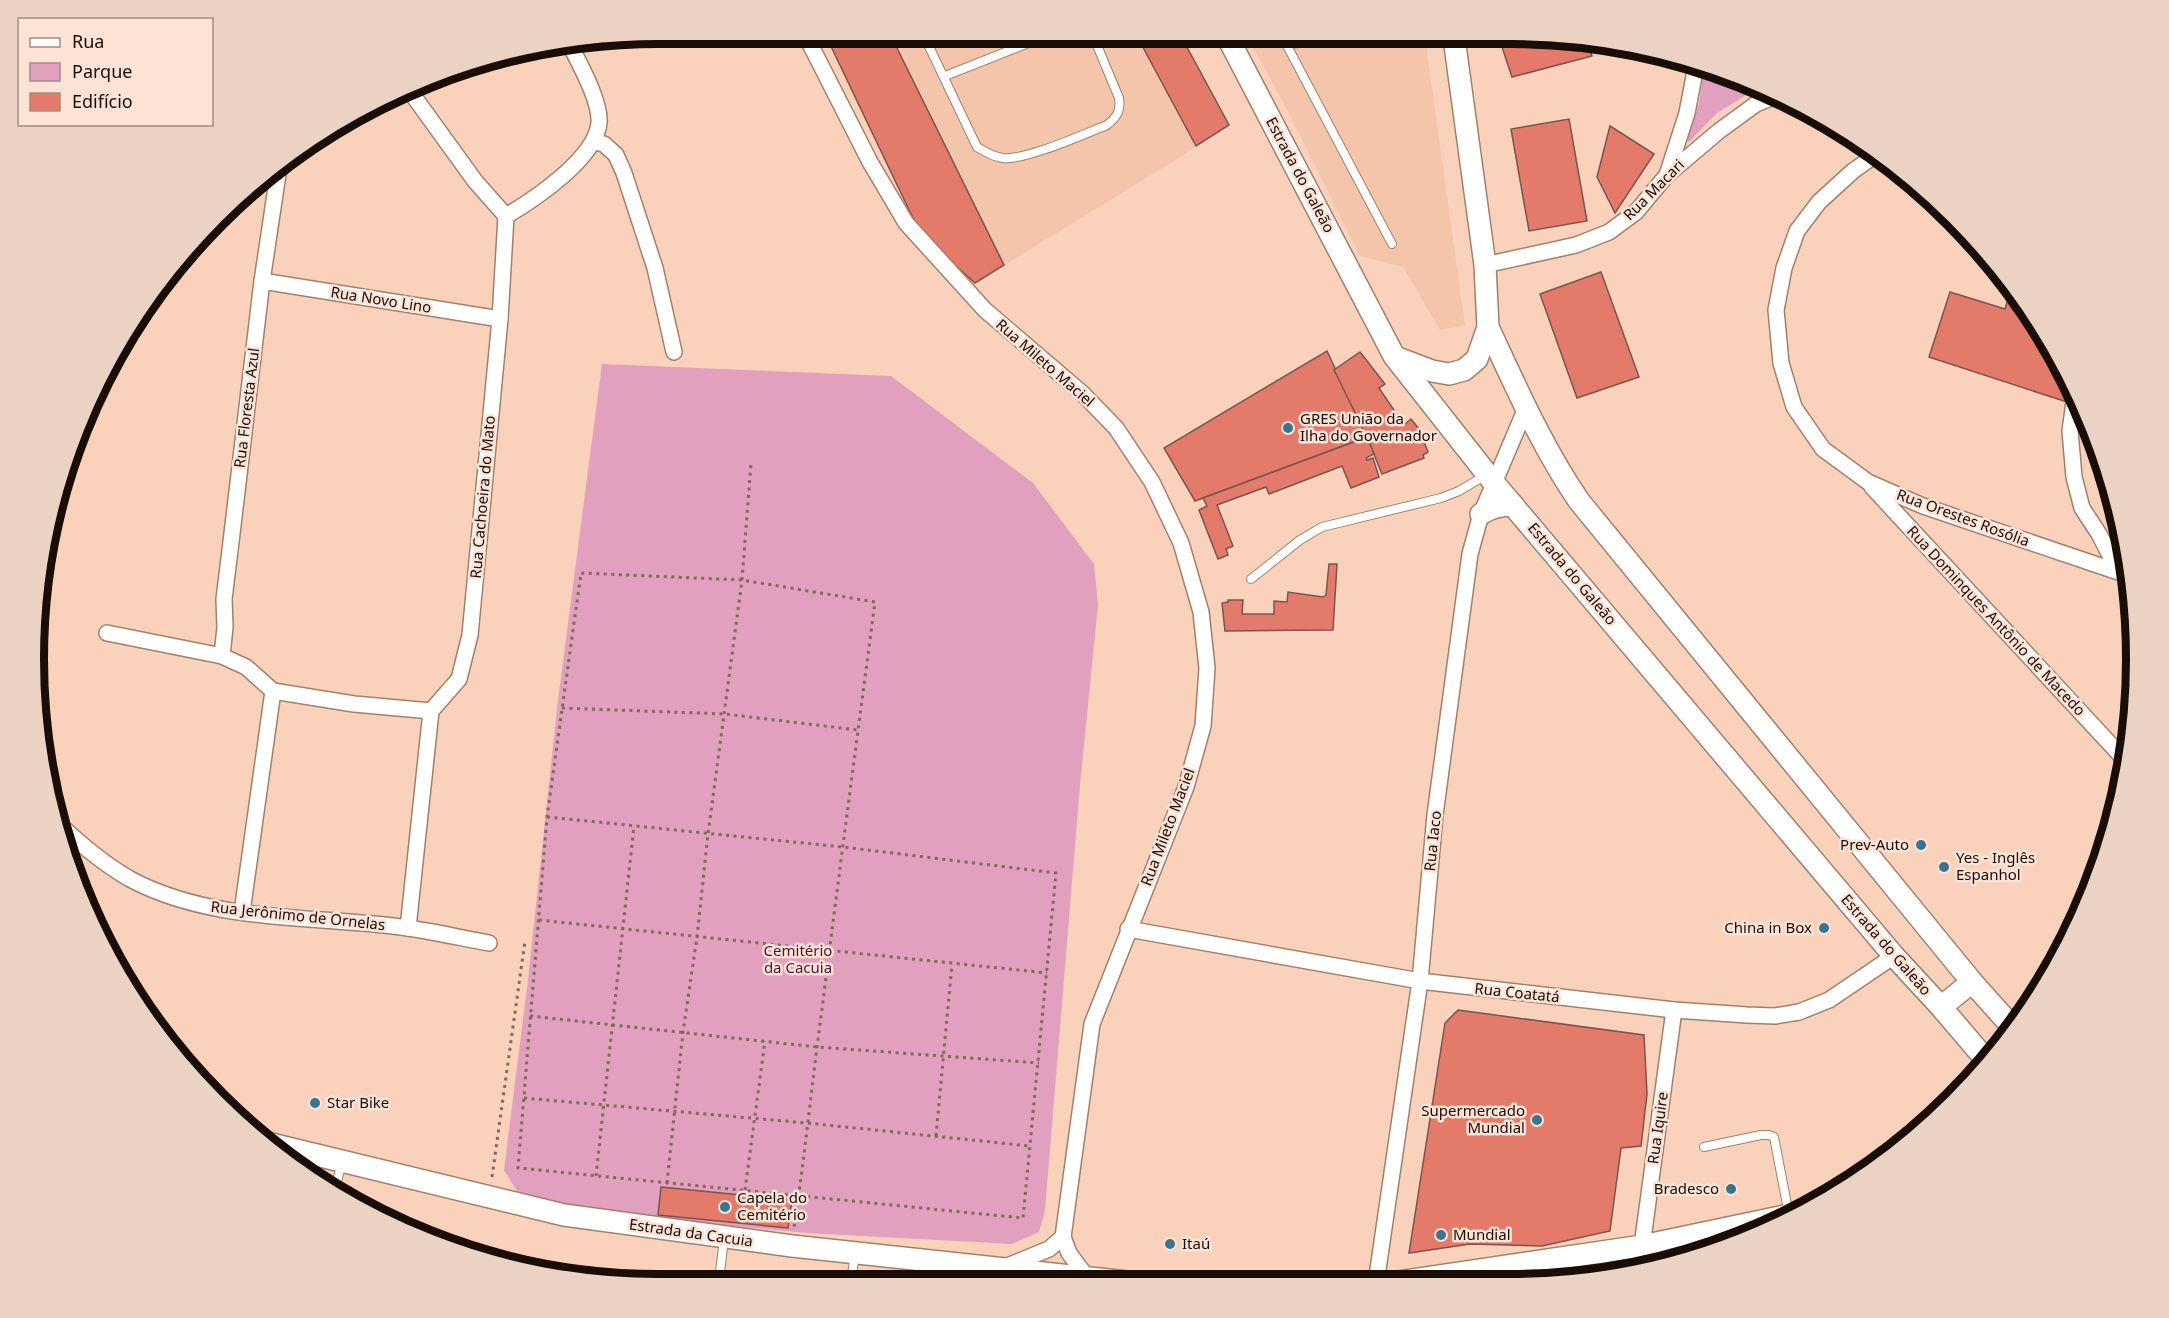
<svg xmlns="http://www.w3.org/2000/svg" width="2169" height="1318" font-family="'Noto Sans',sans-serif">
  <rect width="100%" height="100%" fill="#fad2bc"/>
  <g fill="#f4c5ab">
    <polygon points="827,38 1182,38 1229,125 1174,161 975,283 921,235"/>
    <polygon points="1248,38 1425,38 1465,325 1440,330 1403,267 1360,256 1283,102"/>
  </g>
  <g fill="#e0a0be">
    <polygon points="1704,68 1749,81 1758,86 1758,88 1717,113 1689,142 1686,140 1699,104"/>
    <polygon points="602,364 891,376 1033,483 1094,564 1098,605 1080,785 1045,1210 1039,1232 1012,1244 807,1233 562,1210 520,1196 504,1170 528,980 558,700"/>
  </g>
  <g fill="#e47a6a" stroke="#7b544d" stroke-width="1.5">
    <polygon points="827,38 892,38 1004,265 975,283 921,235"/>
    <polygon points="1008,38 1034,38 1013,49"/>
    <polygon points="1138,38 1182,38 1229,125 1196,146"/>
    <polygon points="1499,38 1586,38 1592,56 1512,77"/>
    <polygon points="1569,119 1587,221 1529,231 1511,129"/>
    <polygon points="1610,126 1654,154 1615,213 1597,177"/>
    <polygon points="1601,272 1639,377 1577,398 1540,294"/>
    <polygon points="2011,289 2052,346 2071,388 2067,402 1929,357 1950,292 2005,309"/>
    <polygon points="1327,351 1367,437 1195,501 1164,448"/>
    <polygon points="1360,352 1385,384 1379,388 1404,425 1411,419 1419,429 1428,452 1423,455 1424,458 1382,474 1367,437 1334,370"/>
    <polygon points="1367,437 1374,454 1366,458 1367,460 1373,458 1379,477 1351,488 1342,466 1269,494 1266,487 1217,505 1233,546 1226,549 1228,555 1218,559 1199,510 1207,506 1203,498"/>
    <polygon points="1329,564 1337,564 1333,630 1225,631 1222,603 1228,602 1228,600 1243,600 1242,614 1274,614 1274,601 1287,602 1288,592 1323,597 1326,595"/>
    <polygon points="1458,1010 1644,1035 1647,1094 1641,1146 1621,1148 1610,1231 1542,1246 1470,1244 1409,1253 1445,1023"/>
    <polygon points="661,1187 792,1200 788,1228 658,1215"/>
  </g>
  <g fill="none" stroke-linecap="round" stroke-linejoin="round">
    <defs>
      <g id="lane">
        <path d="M925,38l52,109c8,5 17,10 26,11 21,3 81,-24 104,-33 10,-8 14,-14 12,-27l-25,-60"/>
        <polyline points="1283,38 1392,244"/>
        <polyline points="1286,45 1325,38"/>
        <polyline points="945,76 1041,38"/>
        <polyline points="1251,579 1300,540 1322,527 1441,498 1459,491 1486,475"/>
        <polyline points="1704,1147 1761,1135 1769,1135 1774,1137 1789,1215"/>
        <polyline points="335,1189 342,1162"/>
        <polyline points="719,1280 724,1239"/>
        <polyline points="851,1281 855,1255"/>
      </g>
      <g id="street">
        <polyline points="807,38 870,162 906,223 985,310 1082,393 1116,428 1152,482 1181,543 1201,612 1207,668 1203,726 1186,787 1092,1024 1063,1237 1049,1249 1000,1269 998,1281"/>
        <polyline points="407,87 475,181 506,216 500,319 470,635 459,679 431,711 408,928"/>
        <polyline points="594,142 604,144 616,155 624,173 655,268 674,352"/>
        <polyline points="1877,154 1853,171 1819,202 1797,231 1784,268 1776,310 1781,363 1794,407 1823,449 1868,482 1923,506 2130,576"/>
        <polyline points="1667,175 1687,113 1696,66"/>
        <path d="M506,216c29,-17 90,-58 93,-93 2,-22 -21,-62 -31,-82"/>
        <polyline points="1485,265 1576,245 1609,232 1636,212 1667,175 1719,131 1756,104 1776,96"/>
        <polyline points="262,281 500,319"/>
        <polyline points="2075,395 2070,431 2074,477 2082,508 2099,534 2118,571"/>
        <polyline points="1872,487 2125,760"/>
        <polyline points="107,633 222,656 246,667 273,691 354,704 431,711"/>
        <polyline points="222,656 225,627 224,599 231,542 262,281 280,161"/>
        <path d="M58,823c22,21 46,41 72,56 84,45 187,36 278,49 27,4 54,10 81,15"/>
        <polyline points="242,912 273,691"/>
        <polyline points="1128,929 1420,981 1674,1010 1747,1015 1775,1016 1799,1012 1829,1000 1894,956"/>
        <polyline points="1063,1237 1069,1253 1086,1276"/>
        <polyline points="1642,1246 1674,1010"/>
        <polyline points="1376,1283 1420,981 1435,815 1470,554 1481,514 1526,408"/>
      </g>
      <g id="secondary">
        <polyline points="1228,38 1394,356 1494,483 1894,956 1941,1007 1987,1061"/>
        <path d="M1488,327c28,60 54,120 91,174l393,481 42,47"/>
        <polyline points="1395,357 1432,371 1449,374 1464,370 1477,359 1488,327 1485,265 1454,38"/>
        <path d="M1481,514c10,-7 20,-9 32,-9"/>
        <polyline points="1941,1007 1972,982"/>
        <polyline points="263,1142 564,1215 792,1246 1127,1282"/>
        <polyline points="1391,1283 1642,1246 1789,1215"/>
      </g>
    </defs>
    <use href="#lane" stroke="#a47f6b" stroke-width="10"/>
    <use href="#street" stroke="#a47f6b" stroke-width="18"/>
    <use href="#secondary" stroke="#a47f6b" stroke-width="24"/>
    <g stroke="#83695b" stroke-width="3" stroke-dasharray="3 4.5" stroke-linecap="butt">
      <polyline points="562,708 725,714 858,730"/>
      <path d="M547,817l296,30 213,26 -33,345 -505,-50 29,-351 34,-244 161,7 133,22c-18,136 -36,272 -53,407 -10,73 -17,146 -28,218"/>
      <polyline points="539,920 1047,973"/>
      <polyline points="530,1016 817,1047 1039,1063"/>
      <polyline points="524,1098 807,1123 1030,1146"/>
      <polyline points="936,1136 952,964"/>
      <polyline points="596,1176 634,826"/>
      <polyline points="492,1177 525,941"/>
      <polyline points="667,1183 683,1032 697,937 708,834 742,580 751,463"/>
      <polyline points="745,1190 765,1041"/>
    </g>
    <use href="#lane" stroke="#fff" stroke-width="8"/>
    <use href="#street" stroke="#fff" stroke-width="15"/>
    <use href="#secondary" stroke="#fff" stroke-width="21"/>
  </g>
  <g fill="#3b748e" stroke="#fce3d6" stroke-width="2">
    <circle cx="1288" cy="428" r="6"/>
    <circle cx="1921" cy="845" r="6"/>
    <circle cx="1944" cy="867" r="6"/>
    <circle cx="1824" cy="928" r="6"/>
    <circle cx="315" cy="1103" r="6"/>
    <circle cx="1537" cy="1120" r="6"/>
    <circle cx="1731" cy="1189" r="6"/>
    <circle cx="725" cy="1207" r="6"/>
    <circle cx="1441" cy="1235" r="6"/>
    <circle cx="1170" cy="1244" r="6"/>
  </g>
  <g text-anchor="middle" stroke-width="5" stroke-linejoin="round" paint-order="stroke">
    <g font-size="15" fill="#1a0d06" stroke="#fce3d6">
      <text transform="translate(1300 175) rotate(62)" y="5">Estrada do Galeão</text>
      <text transform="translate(1654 190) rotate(-45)" y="5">Rua Macari</text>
      <text transform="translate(381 300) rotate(9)" y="5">Rua Novo Lino</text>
      <text transform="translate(1045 363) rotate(41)" y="5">Rua Mileto Maciel</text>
      <text transform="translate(247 408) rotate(-83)" y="5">Rua Floresta Azul</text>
      <text transform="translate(483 497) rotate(-85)" y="5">Rua Cachoeira do Mato</text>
      <text transform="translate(1963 518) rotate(20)" y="5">Rua Orestes Rosólia</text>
      <text transform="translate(1572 574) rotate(50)" y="5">Estrada do Galeão</text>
      <text transform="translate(1996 621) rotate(47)" y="5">Rua Dominques Antônio de Macedo</text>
      <text transform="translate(1168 827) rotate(-69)" y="5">Rua Mileto Maciel</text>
      <text transform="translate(1433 841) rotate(-84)" y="5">Rua Iaco</text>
      <text transform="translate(298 916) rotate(6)" y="5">Rua Jerônimo de Ornelas</text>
      <text transform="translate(1886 945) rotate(49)" y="5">Estrada do Galeão</text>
      <text transform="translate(1517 993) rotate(6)" y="5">Rua Coatatá</text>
      <text transform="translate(1658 1128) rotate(-82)" y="5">Rua Iquire</text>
      <text transform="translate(691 1233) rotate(8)" y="5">Estrada da Cacuia</text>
    </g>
    <g font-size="15" fill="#1a0d06" stroke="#fce3d6" text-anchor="start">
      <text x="1300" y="424">GRES União da<tspan x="1300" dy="17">Ilha do Governador</tspan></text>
      <text x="1909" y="850" text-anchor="end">Prev-Auto</text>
      <text x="1956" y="863">Yes - Inglês<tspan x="1956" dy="17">Espanhol</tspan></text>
      <text x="1812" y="933" text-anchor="end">China in Box</text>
      <text x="327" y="1108">Star Bike</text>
      <text x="1525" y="1116" text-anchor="end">Supermercado<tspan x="1525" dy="17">Mundial</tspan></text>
      <text x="1719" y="1194" text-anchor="end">Bradesco</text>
      <text x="737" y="1203">Capela do<tspan x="737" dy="17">Cemitério</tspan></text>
      <text x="1453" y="1240">Mundial</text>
      <text x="1182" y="1249">Itaú</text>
    </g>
    <g font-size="15" fill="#501336" stroke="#fce3d6">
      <text x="798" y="956">Cemitério<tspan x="798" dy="17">da Cacuia</tspan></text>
    </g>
  </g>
  <path d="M0 0H2169V1318H0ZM659 44H1511A615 615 0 0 1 2126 659V659A615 615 0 0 1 1511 1274H659A615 615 0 0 1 44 659V659A615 615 0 0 1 659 44Z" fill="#ead2c5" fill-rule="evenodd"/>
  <path fill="none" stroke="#1a0d06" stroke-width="8" d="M659 44H1511A615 615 0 0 1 2126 659V659A615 615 0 0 1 1511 1274H659A615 615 0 0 1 44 659V659A615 615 0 0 1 659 44Z"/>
  <rect x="18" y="18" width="195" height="108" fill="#fce3d6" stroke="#a28d83" stroke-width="1.5"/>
  <rect x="30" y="38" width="30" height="9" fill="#ffffff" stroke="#a28d83" stroke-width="1.5"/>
  <text x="72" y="48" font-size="18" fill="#1a0d06">Rua</text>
  <rect x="30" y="63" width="30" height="18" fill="#e0a0be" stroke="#a28d83" stroke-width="1.5"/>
  <text x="72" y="78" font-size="18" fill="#1a0d06">Parque</text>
  <rect x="30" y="93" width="30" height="18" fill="#e47a6a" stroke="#a28d83" stroke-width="1.5"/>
  <text x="72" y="108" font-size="18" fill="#1a0d06">Edifício</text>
</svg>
